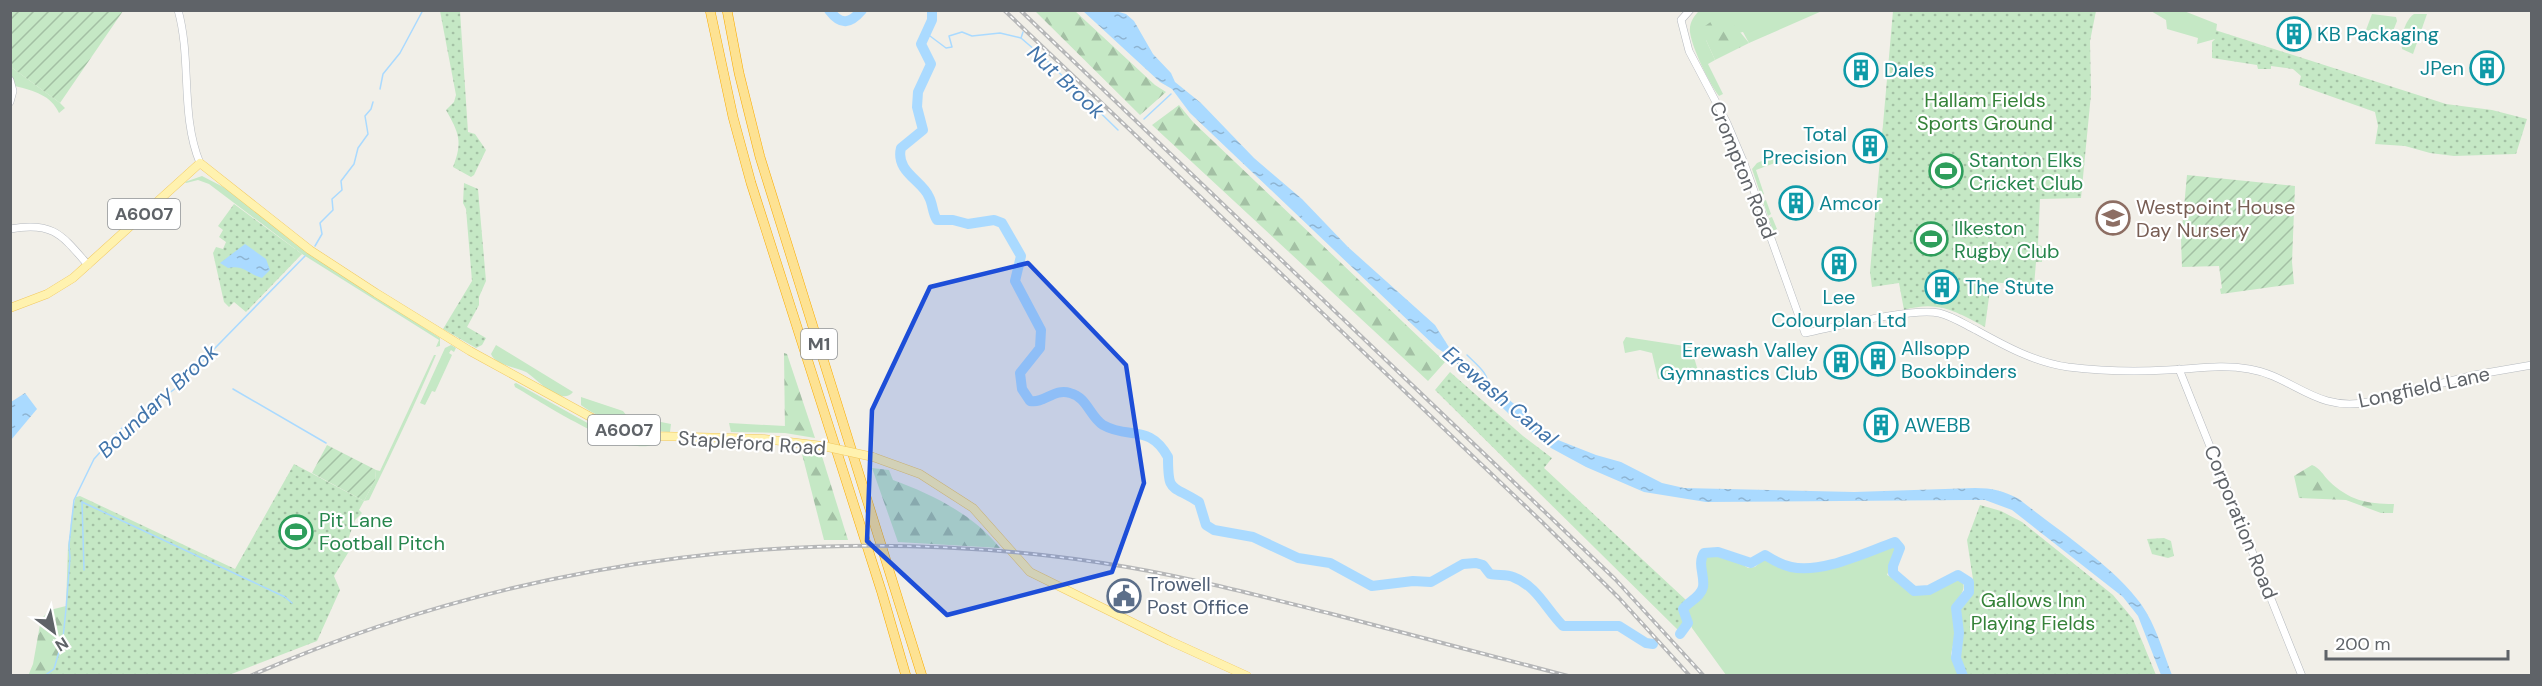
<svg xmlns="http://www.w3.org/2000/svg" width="2542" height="686" font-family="'DM Sans',sans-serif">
  <defs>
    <pattern id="forest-firs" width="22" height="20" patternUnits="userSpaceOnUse" patternTransform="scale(1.5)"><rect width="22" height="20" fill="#c5e8c5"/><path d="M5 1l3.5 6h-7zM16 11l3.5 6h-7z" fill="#a3c0a4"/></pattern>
    <pattern id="park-dots" width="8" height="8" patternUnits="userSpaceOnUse" patternTransform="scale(1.5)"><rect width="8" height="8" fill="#c5e8c5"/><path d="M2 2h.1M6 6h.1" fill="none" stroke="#a3c0a4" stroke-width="1.8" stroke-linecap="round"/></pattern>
    <pattern id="garden-furrows" width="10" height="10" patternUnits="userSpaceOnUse" patternTransform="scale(1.5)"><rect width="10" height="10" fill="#c5e8c5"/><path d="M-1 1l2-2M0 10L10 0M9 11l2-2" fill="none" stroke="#a3c0a4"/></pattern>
    <pattern id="water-ripples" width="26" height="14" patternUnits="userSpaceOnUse" patternTransform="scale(1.5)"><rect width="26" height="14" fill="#aadaff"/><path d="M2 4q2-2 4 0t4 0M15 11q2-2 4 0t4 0" fill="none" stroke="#8eb4d2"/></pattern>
  </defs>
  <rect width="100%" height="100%" fill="#f1efe8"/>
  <g fill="#c5e8c5">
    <path d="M1699,11h123l-73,32 -6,-11 -37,8 9,20 -7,4 15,30 -4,2c-10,-13 -27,-48 -29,-64 -1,-9 4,-16 9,-21z"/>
    <polygon points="2151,11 2184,11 2217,24 2215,39 2197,44 2198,38 2167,29 2166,20"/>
    <polygon points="2372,14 2396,17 2397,21 2391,36 2366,30"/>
    <path d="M2414,14h13l-14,40 -11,-5c-2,-11 3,-29 12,-35z"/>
    <path d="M11,67l49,36 5,5 -6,5c-8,-18 -25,-22 -44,-27l-4,-11z"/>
    <polygon points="1782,152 1785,159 1756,170 1764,194 1761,195 1763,201 1766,200 1771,214 1768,216 1769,218 1772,217 1777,229 1773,231 1752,169 1757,163"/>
    <polygon points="202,176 231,191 294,243 440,338 440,346 436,347 439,340 302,254 209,184 198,180 186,183 185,182"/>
    <polygon points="1626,337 1691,347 1698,371 1658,379 1652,353 1640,350 1625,353 1623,342"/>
    <polygon points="451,345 456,348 454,352 451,350 449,353 452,355 435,392 432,391 425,405 420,403 445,348"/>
    <path d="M496,345l77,47c-12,15 -37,-14 -47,-20 -9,-5 -30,-6 -35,-18z"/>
    <path d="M434,355h2c-21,50 -44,97 -67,145l-5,1 11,-21 1,-10 4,1z"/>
    <path d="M516,383l84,47 27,10 25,5c-31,10 -109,-42 -137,-58l-1,-3z"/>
    <path d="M581,397l42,14 3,4 45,9 -1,8c-26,-1 -68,-10 -89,-27z"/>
    <polygon points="729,423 785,426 785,433 731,432"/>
    <path d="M1895,545l2,4 -10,26 14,7 14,12 17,-2 25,-15h4c7,14 -2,18 -8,29l3,26 -5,22 7,21h-232l-34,-47 -6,-19 19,-16 -3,-33 4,-6 28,5 14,9 7,-1 9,-8 22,11 18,2 48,-11z"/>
  </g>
  <g fill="url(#forest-firs)">
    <polygon points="1035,11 1075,11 1155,85 1166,92 1140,115"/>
    <polygon points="1719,16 1727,16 1749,43 1715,60 1706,40 1705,26"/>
    <polygon points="1179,105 1193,122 1445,362 1428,381 1152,125"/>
    <polygon points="784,353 787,354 815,438 785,433"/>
    <polygon points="801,450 821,453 848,540 824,540"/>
    <path d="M2312,465c8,3 11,10 17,16 20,19 37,23 65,23l-1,9h-12l-35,-13 -47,-2 -5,-22z"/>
    <path d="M872,468l17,2 4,10c39,14 81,35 107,68l-102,-6z"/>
    <polygon points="76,497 90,675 28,676 33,664 41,619 50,610 66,606 68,546"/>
  </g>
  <g fill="url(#park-dots)">
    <path d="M440,11h20l8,121 7,2 11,16 -12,25 -3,2 -18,-10c10,-25 6,-34 -7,-57l8,-8 2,-7z"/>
    <path d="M1893,11h203l-6,30 1,53 -10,104 -41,1 -2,46 4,1v16h-6l-2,24 -43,-4 -6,45c-30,-16 -47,-27 -81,-17l-5,-27 -27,4 -2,-15z"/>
    <polygon points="2215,30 2446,104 2492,110 2527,119 2516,154 2454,156 2430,153 2405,146 2375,144 2378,126 2375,112 2299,85 2301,76 2293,69 2271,66 2271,69 2258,69 2257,65 2212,58 2212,42 2215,39"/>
    <polygon points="464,183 478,189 486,281 479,297 479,305 467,327 486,338 482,345 476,348 443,329 472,281 466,209 463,203"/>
    <polygon points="234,204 302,254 246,312 234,302 229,307 224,302 213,253 216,247 223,249 226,242 219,237 223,230 218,226"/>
    <polygon points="1450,372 1523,436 1552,458 1544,468 1686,600 1681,610 1684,627 1679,631 1435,390"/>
    <path d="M294,464l70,37 -5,9 3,3 -7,7 -9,25 5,3 -17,28 6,14 -23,51 -88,34 -185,1c33,-19 18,-141 32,-179l4,-1 155,73z"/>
    <polygon points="1980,505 2001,511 2022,522 2113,595 2133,619 2156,675 1966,675 1958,654 1961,629 1959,607 1974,586 1967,540"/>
    <polygon points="2164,538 2171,541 2174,556 2168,558 2152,554 2147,539"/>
  </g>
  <g fill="url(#garden-furrows)">
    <polygon points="11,10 123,10 123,11 60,103 11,67"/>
    <polygon points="2187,175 2295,186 2292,262 2294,284 2221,294 2220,289 2222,288 2219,266 2182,267 2181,239"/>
    <polygon points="327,445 376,470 375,480 364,501 312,473"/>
  </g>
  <g fill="url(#water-ripples)">
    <path d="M1083,11h32l11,3 8,7 19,33 18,19 4,9 26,21 53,55 48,41 46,48 87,78 17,27 31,31 19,11 56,46 38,15 25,7 41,21 22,5 170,4 121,-4c17,0 29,3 44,11 36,29 96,68 122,105 15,21 22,48 31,71h-11l-23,-59 -15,-19 -111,-87 -27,-10h-18l-261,2 -62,-10 -58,-25 -35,-19 -43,-35 -59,-57 -12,-8 -247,-235 -18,-24 -12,-7z"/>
    <path d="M245,244l21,15 4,11 -8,8c-12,-3 -19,-14 -34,-10l-8,-5z"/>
    <polygon points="25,393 37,409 11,440 11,402"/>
  </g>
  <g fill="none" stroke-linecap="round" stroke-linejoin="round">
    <g stroke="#aadaff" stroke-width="1.5">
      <polyline points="926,33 946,48 952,47 949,36 962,32 972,36 1000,33 1021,38 1043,57 1118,130"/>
      <polyline points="1021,38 1023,32"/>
      <polyline points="380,89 383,74 400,53 423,10"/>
      <polyline points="1144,119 1171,94"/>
      <polyline points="315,246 322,234 320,223 333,210 332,199 342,190 341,181 354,164 358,148 368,134 365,116 371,109 373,102"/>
      <polyline points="1450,348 1458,348"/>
      <path d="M1467,355c10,10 23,19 21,33"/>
      <polyline points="233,389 326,443"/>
      <polyline points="82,502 285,597 292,603"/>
      <polyline points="82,502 84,570"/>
      <polyline points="44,676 54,669 63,638 66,609 70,558 69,545 74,500 94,459 123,427 176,388 305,256"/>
    </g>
    <g stroke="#aadaff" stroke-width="10">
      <path d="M829,10c12,16 21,14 33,0"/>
      <path d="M932,10v10l-11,24 10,20 -13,28 -1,15 6,23 -22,18c-6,24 22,33 28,49 4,7 3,15 8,23h16l15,4 26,-4 8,3 19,33 -6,25 26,49 -1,18 -20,25 2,16 8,12c14,3 24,-13 40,-8 17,4 20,24 33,32 26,15 46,-2 65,32 0,37 3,27 31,45l7,23 8,5 39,7 45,21 32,5 42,23 41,-5 18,1 32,-18 13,-1 7,2 7,9c8,2 16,0 23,3 24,9 33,32 50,49h56l27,17 7,1"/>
      <path d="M1680,634l8,-11 -5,-14c6,-8 18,-12 20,-22 2,-12 -6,-23 1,-34l14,-1 33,11 14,-8c8,5 17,10 26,12 31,7 75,-15 104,-25l5,6 -7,18v7l21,18 15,-1 29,-15 11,7v10l-13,16 3,25 -3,25 7,18"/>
    </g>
    <defs>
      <g id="secondary">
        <path d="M178,10c14,50 2,105 22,153"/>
        <path d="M1690,10l-9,10 8,31 38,72 17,40 61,170c30,-6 108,-26 134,-20 13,3 25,11 37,17 29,16 58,32 92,37 33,4 66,5 99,3 28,-1 54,-6 82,-1 44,7 67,44 119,33l106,-27 58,-10"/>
        <polyline points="10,80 13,91 10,102"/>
        <path d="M10,229c43,-8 52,6 78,36"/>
        <polyline points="2179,369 2302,676"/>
      </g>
      <g id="primary">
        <polyline points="10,308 47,294 73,278 200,163 310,250 376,293 470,351 596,420 628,431 657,436 764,439 823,446"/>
        <polyline points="873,457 920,474 973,508 1030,572 1170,641 1247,676"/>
      </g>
      <g id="highway">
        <polyline points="710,10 733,117 751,183 882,593 906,676"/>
        <polyline points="727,10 739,73 760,157 922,676"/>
      </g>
    </defs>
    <use href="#secondary" stroke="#b6babf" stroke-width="8"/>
    <use href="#primary" stroke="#f2c960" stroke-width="9"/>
    <use href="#highway" stroke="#f9ab00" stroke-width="10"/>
    <use href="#secondary" stroke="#fff" stroke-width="7"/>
    <use href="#primary" stroke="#fff2af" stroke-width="8"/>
    <use href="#highway" stroke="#fde293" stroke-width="9"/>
    <defs>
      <g id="rail">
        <polyline points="1004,10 1542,522 1619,598 1690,676"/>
        <polyline points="1020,10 1615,579 1704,676"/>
        <path d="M250,676c274,-120 583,-159 877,-109 69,12 137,30 205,47 79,21 157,41 236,62"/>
      </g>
    </defs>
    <use href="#rail" stroke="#b6b7b8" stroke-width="4"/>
    <use href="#rail" stroke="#fff" stroke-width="1.5" stroke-dasharray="4.5" stroke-linecap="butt"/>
    <defs>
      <polyline id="primary-bridge" points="823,446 873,457"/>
    </defs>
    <use href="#primary-bridge" stroke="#f2c960" stroke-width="9" stroke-linecap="butt"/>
    <use href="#primary-bridge" stroke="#fff2af" stroke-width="8"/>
  </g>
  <path fill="#1d4ed8" fill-opacity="0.2" stroke="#1d4ed8" stroke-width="4.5" stroke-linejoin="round" d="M1028,263l98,102 18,118 -32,89 -165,43 -80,-74 5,-131 58,-123z"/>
  <defs>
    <symbol id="building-ring" viewBox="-11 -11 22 22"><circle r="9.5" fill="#fff" stroke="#0f9aa8" stroke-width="1.5"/><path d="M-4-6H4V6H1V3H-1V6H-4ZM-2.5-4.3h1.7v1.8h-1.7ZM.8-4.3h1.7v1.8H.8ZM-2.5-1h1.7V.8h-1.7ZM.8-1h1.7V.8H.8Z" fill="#0f9aa8"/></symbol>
    <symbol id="stadium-ring" viewBox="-11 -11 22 22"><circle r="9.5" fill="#fff" stroke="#2e9e5b" stroke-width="1.5"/><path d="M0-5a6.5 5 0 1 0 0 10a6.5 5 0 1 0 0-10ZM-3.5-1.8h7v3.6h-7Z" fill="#2e9e5b"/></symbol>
    <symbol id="school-ring" viewBox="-11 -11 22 22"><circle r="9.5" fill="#fff" stroke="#8d6e63" stroke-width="1.5"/><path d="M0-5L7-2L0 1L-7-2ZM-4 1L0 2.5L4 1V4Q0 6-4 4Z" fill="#8d6e63"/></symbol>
    <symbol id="civic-ring" viewBox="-11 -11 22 22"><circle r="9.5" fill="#fff" stroke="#5c6f8a" stroke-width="1.5"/><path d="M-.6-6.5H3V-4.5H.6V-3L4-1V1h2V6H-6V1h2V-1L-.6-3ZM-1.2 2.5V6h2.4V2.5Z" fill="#5c6f8a"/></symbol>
  </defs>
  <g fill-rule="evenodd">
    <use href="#building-ring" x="2275" y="15" width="38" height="38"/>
    <use href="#building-ring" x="2468" y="49" width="38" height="38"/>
    <use href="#building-ring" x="1842" y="51" width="38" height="38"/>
    <use href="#building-ring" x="1851" y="127" width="38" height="38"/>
    <use href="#stadium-ring" x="1927" y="152" width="38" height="38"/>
    <use href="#building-ring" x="1777" y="184" width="38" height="38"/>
    <use href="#school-ring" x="2094" y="199" width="38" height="38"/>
    <use href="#stadium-ring" x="1912" y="220" width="38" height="38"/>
    <use href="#building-ring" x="1820" y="245" width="38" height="38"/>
    <use href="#building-ring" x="1923" y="268" width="38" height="38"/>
    <use href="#building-ring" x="1859" y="340" width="38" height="38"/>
    <use href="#building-ring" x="1822" y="343" width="38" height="38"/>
    <use href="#building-ring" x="1862" y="406" width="38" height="38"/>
    <use href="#stadium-ring" x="277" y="513" width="38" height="38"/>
    <use href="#civic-ring" x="1105" y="577" width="38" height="38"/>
  </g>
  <g text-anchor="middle" stroke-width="4.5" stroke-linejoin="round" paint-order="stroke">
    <g fill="#fff" stroke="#8f9295" stroke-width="1.5">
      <rect x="108" y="199" width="72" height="30" rx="4.5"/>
      <rect x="801" y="329" width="36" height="30" rx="4.5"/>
      <rect x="588" y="415" width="72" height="30" rx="4.5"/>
    </g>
    <g font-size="18" font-weight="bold" fill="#5f6368">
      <text x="144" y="220">A6007</text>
      <text x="819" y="350">M1</text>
      <text x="624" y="436">A6007</text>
    </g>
    <g font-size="20" fill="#0d838f" stroke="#fff" text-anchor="start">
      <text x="2317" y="41">KB Packaging</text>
      <text x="2464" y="75" text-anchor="end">JPen</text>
      <text x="1884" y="77">Dales</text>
      <text x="1847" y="141" text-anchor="end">Total<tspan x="1847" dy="23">Precision</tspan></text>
      <text x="1819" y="210">Amcor</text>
      <text x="1965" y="294">The Stute</text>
      <text x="1839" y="304" text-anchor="middle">Lee<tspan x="1839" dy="23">Colourplan Ltd</tspan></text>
      <text x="1901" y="355">Allsopp<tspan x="1901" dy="23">Bookbinders</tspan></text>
      <text x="1818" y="357" text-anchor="end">Erewash Valley<tspan x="1818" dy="23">Gymnastics Club</tspan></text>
      <text x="1904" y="432">AWEBB</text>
    </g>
    <g font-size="20" fill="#348238" stroke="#fff">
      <text x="1985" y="107">Hallam Fields<tspan x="1985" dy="23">Sports Ground</tspan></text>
      <text x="2033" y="607">Gallows Inn<tspan x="2033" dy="23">Playing Fields</tspan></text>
    </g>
    <g font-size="20" fill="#27864d" stroke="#fff" text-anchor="start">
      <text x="1969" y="167">Stanton Elks<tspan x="1969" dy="23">Cricket Club</tspan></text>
      <text x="1954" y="235">Ilkeston<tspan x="1954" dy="23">Rugby Club</tspan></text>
      <text x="319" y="527">Pit Lane<tspan x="319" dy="23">Football Pitch</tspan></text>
    </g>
    <g font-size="20" fill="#5f6368" stroke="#fff">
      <text transform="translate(1743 170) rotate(68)" y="7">Crompton Road</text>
      <text transform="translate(2424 387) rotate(-12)" y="7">Longfield Lane</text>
      <text transform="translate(752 443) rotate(4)" y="7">Stapleford Road</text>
      <text transform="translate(2241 522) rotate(68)" y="7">Corporation Road</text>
    </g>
    <g font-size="20" fill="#785e54" stroke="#fff" text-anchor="start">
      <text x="2136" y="214">Westpoint House<tspan x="2136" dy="23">Day Nursery</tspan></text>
    </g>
    <g font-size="20" fill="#4e5e75" stroke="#fff" text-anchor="start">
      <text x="1147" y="591">Trowell<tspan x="1147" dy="23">Post Office</tspan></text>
    </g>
    <g font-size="21" font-style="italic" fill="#4174aa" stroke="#fff">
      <text transform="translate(1066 82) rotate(43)" y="7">Nut Brook</text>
      <text transform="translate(1500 396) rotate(40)" y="7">Erewash Canal</text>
      <text transform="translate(158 401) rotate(-43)" y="7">Boundary Brook</text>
    </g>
  </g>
  <rect width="2542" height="686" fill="none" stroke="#5f6368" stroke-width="24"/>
  <g transform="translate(54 632) rotate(148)" stroke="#ffffff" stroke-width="4.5" paint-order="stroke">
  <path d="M0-4.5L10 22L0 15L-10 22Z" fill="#5f6368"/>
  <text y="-9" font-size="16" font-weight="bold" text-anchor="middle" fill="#5f6368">N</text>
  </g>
  <path d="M2326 650v9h182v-9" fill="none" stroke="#5f6368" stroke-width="3"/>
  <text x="2335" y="650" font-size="18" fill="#5f6368" stroke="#ffffff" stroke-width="4.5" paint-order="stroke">200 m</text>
</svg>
